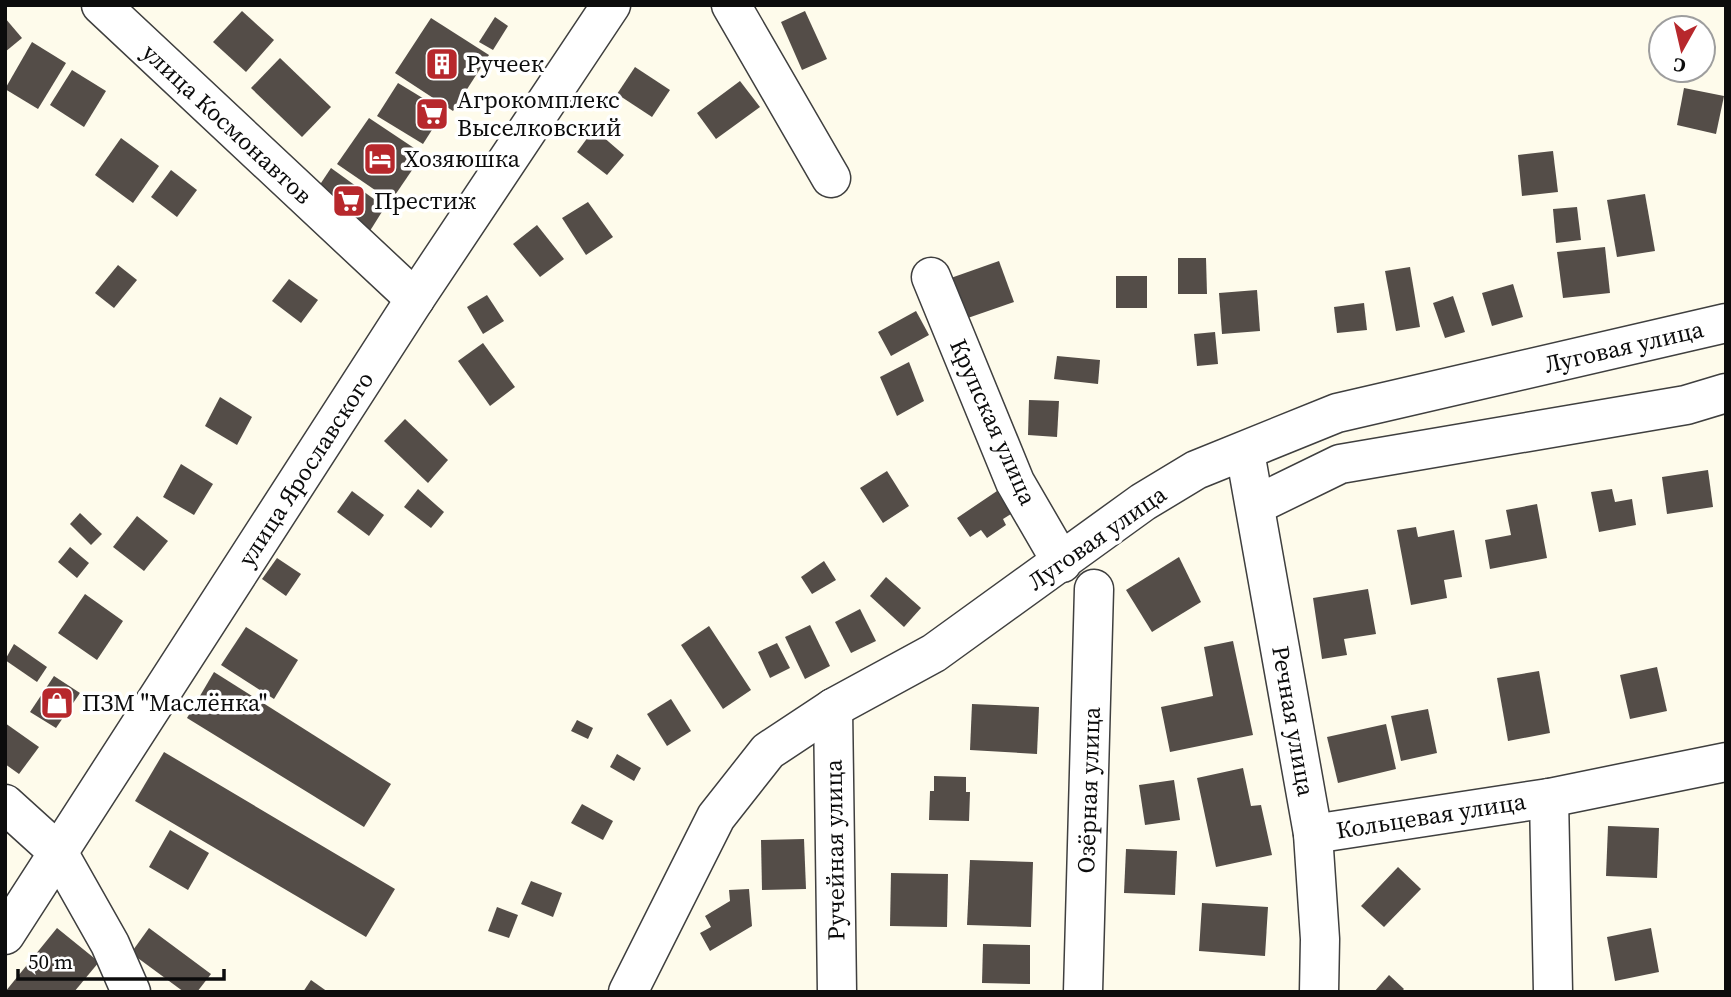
<svg xmlns="http://www.w3.org/2000/svg" width="1731" height="997" font-family="'Source Serif 4',serif">
  <rect width="100%" height="100%" fill="#fefbeb"/>
  <g fill="#544d48">
    <polygon points="242,11 274,40 246,72 213,42"/>
    <polygon points="805,11 827,59 802,70 781,22"/>
    <polygon points="495,17 508,26 493,50 479,42"/>
    <polygon points="5,18 22,38 5,52"/>
    <polygon points="431,18 489,55 453,111 395,73"/>
    <polygon points="32,42 66,63 38,109 5,89"/>
    <polygon points="280,58 331,107 302,137 251,88"/>
    <polygon points="635,67 670,90 652,117 617,94"/>
    <polygon points="72,70 106,91 84,127 50,105"/>
    <polygon points="740,81 760,107 716,139 697,113"/>
    <polygon points="398,83 444,111 423,144 377,116"/>
    <polygon points="1684,88 1724,96 1716,134 1677,125"/>
    <polygon points="369,118 423,154 391,201 337,164"/>
    <polygon points="594,129 624,155 607,175 577,152"/>
    <polygon points="121,138 159,166 133,203 95,175"/>
    <polygon points="1553,151 1558,192 1522,196 1518,155"/>
    <polygon points="331,168 385,207 368,234 313,195"/>
    <polygon points="171,170 197,190 177,217 151,197"/>
    <polygon points="1645,194 1655,251 1617,257 1607,200"/>
    <polygon points="588,202 613,237 586,255 562,218"/>
    <polygon points="1577,207 1581,240 1556,243 1553,209"/>
    <polygon points="537,225 564,259 540,277 513,244"/>
    <polygon points="1605,247 1610,293 1563,298 1557,252"/>
    <polygon points="1178,258 1206,258 1207,294 1178,294"/>
    <polygon points="999,261 1014,302 962,320 948,279"/>
    <polygon points="118,265 137,280 114,308 95,293"/>
    <polygon points="1410,267 1420,327 1396,331 1385,271"/>
    <rect x="1116" y="276" width="31" height="32"/>
    <polygon points="289,279 318,300 301,323 272,301"/>
    <polygon points="1513,284 1523,317 1492,326 1482,293"/>
    <polygon points="1257,290 1260,331 1222,334 1219,293"/>
    <polygon points="487,295 504,321 483,334 467,307"/>
    <polygon points="1453,296 1465,332 1445,338 1433,303"/>
    <polygon points="1364,303 1367,330 1337,333 1334,307"/>
    <polygon points="916,311 929,335 891,356 878,332"/>
    <polygon points="1215,332 1218,364 1197,366 1194,334"/>
    <polygon points="483,343 515,387 490,406 458,361"/>
    <polygon points="1057,356 1100,360 1098,384 1054,379"/>
    <polygon points="909,362 924,401 897,416 880,377"/>
    <polygon points="220,397 252,417 237,445 205,426"/>
    <polygon points="1029,400 1059,401 1057,437 1028,435"/>
    <polygon points="405,419 448,460 428,483 384,441"/>
    <polygon points="181,464 213,484 194,515 163,497"/>
    <polygon points="1708,470 1713,507 1667,514 1662,477"/>
    <polygon points="887,471 909,506 883,523 860,488"/>
    <polygon points="418,489 444,512 431,528 404,507"/>
    <polygon points="1612,489 1615,502 1632,499 1636,525 1599,532 1591,492"/>
    <polygon points="352,491 384,515 369,536 337,512"/>
    <polygon points="997,491 1011,514 1003,519 1006,525 987,538 981,530 970,537 957,518"/>
    <polygon points="1537,504 1547,558 1490,569 1485,540 1511,535 1506,510"/>
    <polygon points="80,513 102,534 91,545 70,524"/>
    <polygon points="137,516 168,541 144,571 113,547"/>
    <polygon points="1416,527 1418,537 1454,530 1462,577 1444,580 1447,598 1411,605 1397,530"/>
    <polygon points="70,547 89,563 77,578 58,562"/>
    <polygon points="1179,557 1201,602 1152,632 1126,590"/>
    <polygon points="277,558 301,574 286,596 262,579"/>
    <polygon points="824,561 836,580 812,594 801,577"/>
    <polygon points="886,577 921,608 904,627 870,596"/>
    <polygon points="1368,589 1376,634 1344,639 1347,655 1322,659 1313,598"/>
    <polygon points="85,594 123,621 97,660 58,633"/>
    <polygon points="860,609 876,641 851,653 835,622"/>
    <polygon points="810,625 830,666 805,679 785,637"/>
    <polygon points="709,626 751,690 723,709 681,645"/>
    <polygon points="246,627 298,660 274,699 221,665"/>
    <polygon points="1233,641 1253,735 1170,752 1161,707 1213,696 1204,647"/>
    <polygon points="777,643 790,668 770,678 758,652"/>
    <polygon points="14,644 47,667 37,682 5,660"/>
    <polygon points="1657,667 1667,711 1630,719 1620,675"/>
    <polygon points="1539,671 1550,733 1508,741 1497,678"/>
    <polygon points="214,672 391,784 364,827 187,718"/>
    <polygon points="54,676 80,693 56,728 30,712"/>
    <polygon points="671,699 691,731 667,746 647,714"/>
    <polygon points="972,704 1039,707 1037,754 970,750"/>
    <polygon points="1428,709 1437,753 1401,761 1391,716"/>
    <polygon points="577,720 593,728 588,739 571,731"/>
    <polygon points="5,723 39,747 19,774 5,764"/>
    <polygon points="1386,724 1396,769 1338,783 1327,737"/>
    <polygon points="164,752 395,889 366,937 135,801"/>
    <polygon points="617,754 641,768 634,781 610,767"/>
    <polygon points="1243,768 1251,806 1261,805 1272,855 1216,867 1197,778"/>
    <polygon points="934,776 966,777 966,792 970,792 969,821 929,820 930,791 934,791"/>
    <polygon points="1174,780 1180,820 1145,825 1139,785"/>
    <polygon points="582,804 613,821 603,840 571,823"/>
    <polygon points="1608,826 1659,828 1657,878 1606,876"/>
    <polygon points="170,830 209,853 188,890 149,867"/>
    <polygon points="804,839 806,889 762,890 761,840"/>
    <polygon points="1126,849 1177,851 1175,895 1124,893"/>
    <polygon points="970,860 1033,862 1031,927 967,925"/>
    <polygon points="1398,867 1421,889 1384,927 1361,906"/>
    <polygon points="891,873 948,874 947,927 890,926"/>
    <polygon points="531,881 562,893 553,917 521,904"/>
    <polygon points="749,889 752,926 710,951 700,933 711,927 705,916 730,901 729,890"/>
    <polygon points="1202,903 1268,907 1265,956 1199,951"/>
    <polygon points="497,907 518,915 509,938 488,931"/>
    <polygon points="57,928 99,962 74,992 5,992"/>
    <polygon points="149,928 211,974 197,992 184,992 131,953"/>
    <polygon points="1651,928 1659,972 1615,981 1607,937"/>
    <polygon points="983,944 1030,945 1030,984 982,983"/>
    <polygon points="1389,975 1404,989 1401,992 1374,992"/>
    <polygon points="311,980 328,992 303,992"/>
  </g>
  <g fill="none" stroke-linecap="round" stroke-linejoin="round">
    <defs>
      <g id="minor">
        <polyline points="101,5 415,299"/>
        <polyline points="731,5 831,178"/>
        <polyline points="931,277 1015,482 1062,563"/>
        <polyline points="1245,452 1313,834 1320,939 1319,992"/>
        <polyline points="1256,505 1340,464 1686,405 1726,393"/>
        <polyline points="833,708 837,992"/>
        <polyline points="1549,798 1553,992"/>
        <polyline points="5,804 58,852 110,944 131,992"/>
        <polyline points="1313,834 1549,798 1726,762"/>
        <polyline points="5,935 415,299 611,5"/>
        <polyline points="628,992 716,817 768,751 833,708 934,653 1143,502 1196,470 1337,413 1726,323"/>
        <polyline points="1083,992 1094,589"/>
      </g>
    </defs>
    <use href="#minor" stroke="#3f3f3f" stroke-width="41"/>
    <use href="#minor" stroke="#fff" stroke-width="38"/>
  </g>
  <defs>
    <symbol id="building-square" viewBox="-11 -11 22 22"><rect x="-9" y="-9" width="18" height="18" rx="4" fill="#b7282c" stroke="#fff"/><path d="M-4-6H4V6H1V3H-1V6H-4ZM-2.5-4.3h1.7v1.8h-1.7ZM.8-4.3h1.7v1.8H.8ZM-2.5-1h1.7V.8h-1.7ZM.8-1h1.7V.8H.8Z" fill="#fff"/></symbol>
    <symbol id="supermarket-square" viewBox="-11 -11 22 22"><rect x="-9" y="-9" width="18" height="18" rx="4" fill="#b7282c" stroke="#fff"/><path d="M-6-5.5h2.5l.6 2H6L4.5 2H-2.5L-4.4-4H-6ZM-1.5 3.2a1.3 1.3 0 1 0 .1 0ZM3 3.2a1.3 1.3 0 1 0 .1 0Z" fill="#fff"/></symbol>
    <symbol id="hotel-square" viewBox="-11 -11 22 22"><rect x="-9" y="-9" width="18" height="18" rx="4" fill="#b7282c" stroke="#fff"/><path d="M-6-4.5h1.5V1H6V5H4.5V3h-9V5H-6ZM-4 0a1.8 1.8 0 1 1 3.6 0ZM.5 0V-2.5h3Q6-2.5 6 0Z" fill="#fff"/></symbol>
    <symbol id="shop-square" viewBox="-11 -11 22 22"><rect x="-9" y="-9" width="18" height="18" rx="4" fill="#b7282c" stroke="#fff"/><path d="M-5-2.5h2.3a2.7 3.5 0 0 1 5.4 0H5L5.5 6h-11ZM-1.5-2.5h3a1.5 2.3 0 0 0-3 0Z" fill="#fff"/></symbol>
  </defs>
  <g fill-rule="evenodd">
    <use href="#building-square" x="423" y="45" width="38" height="38"/>
    <use href="#supermarket-square" x="413" y="95" width="38" height="38"/>
    <use href="#hotel-square" x="361" y="140" width="38" height="38"/>
    <use href="#supermarket-square" x="330" y="182" width="38" height="38"/>
    <use href="#shop-square" x="38" y="684" width="38" height="38"/>
  </g>
  <g text-anchor="middle" stroke-width="7" stroke-linejoin="round" paint-order="stroke">
    <g font-size="24" fill="#0c0c0c" stroke="#fff" text-anchor="start">
      <text x="466" y="72">Ручеек</text>
      <text x="457" y="108">Агрокомплекс<tspan x="457" dy="28">Выселковский</tspan></text>
      <text x="404" y="167">Хозяюшка</text>
      <text x="374" y="209">Престиж</text>
      <text x="82" y="711">ПЗМ "Маслёнка"</text>
    </g>
    <g font-size="24" fill="#0c0c0c" stroke="#fff">
      <text transform="translate(227 124) rotate(43)" y="8">улица Космонавтов</text>
      <text transform="translate(1624 347) rotate(-13)" y="8">Луговая улица</text>
      <text transform="translate(993 422) rotate(66)" y="8">Крупская улица</text>
      <text transform="translate(306 469) rotate(-57)" y="8">улица Ярославского</text>
      <text transform="translate(1097 538) rotate(-35)" y="8">Луговая улица</text>
      <text transform="translate(1293 721) rotate(80)" y="8">Речная улица</text>
      <text transform="translate(1089 790) rotate(-88)" y="8">Озёрная улица</text>
      <text transform="translate(1431 816) rotate(-9)" y="8">Кольцевая улица</text>
      <text transform="translate(835 850) rotate(-91)" y="8">Ручейная улица</text>
    </g>
  </g>
  <rect width="1731" height="997" fill="none" stroke="#0c0c0c" stroke-width="14"/>
  <g transform="translate(1682 49) rotate(188)"><circle r="33" fill="#ffffff" stroke="#9e9e9e" stroke-width="2"/>
  <path d="M0-5L12 26L0 18L-12 26Z" fill="#b7282c"/>
  <text y="-10" font-size="19" font-weight="bold" text-anchor="middle" fill="#0c0c0c">С</text>
  </g>
  <path d="M18 969v10h206v-10" fill="none" stroke="#0c0c0c" stroke-width="3.5"/>
  <text x="28" y="969" font-size="21" fill="#0c0c0c" stroke="#ffffff" stroke-width="5" paint-order="stroke">50 m</text>
</svg>
